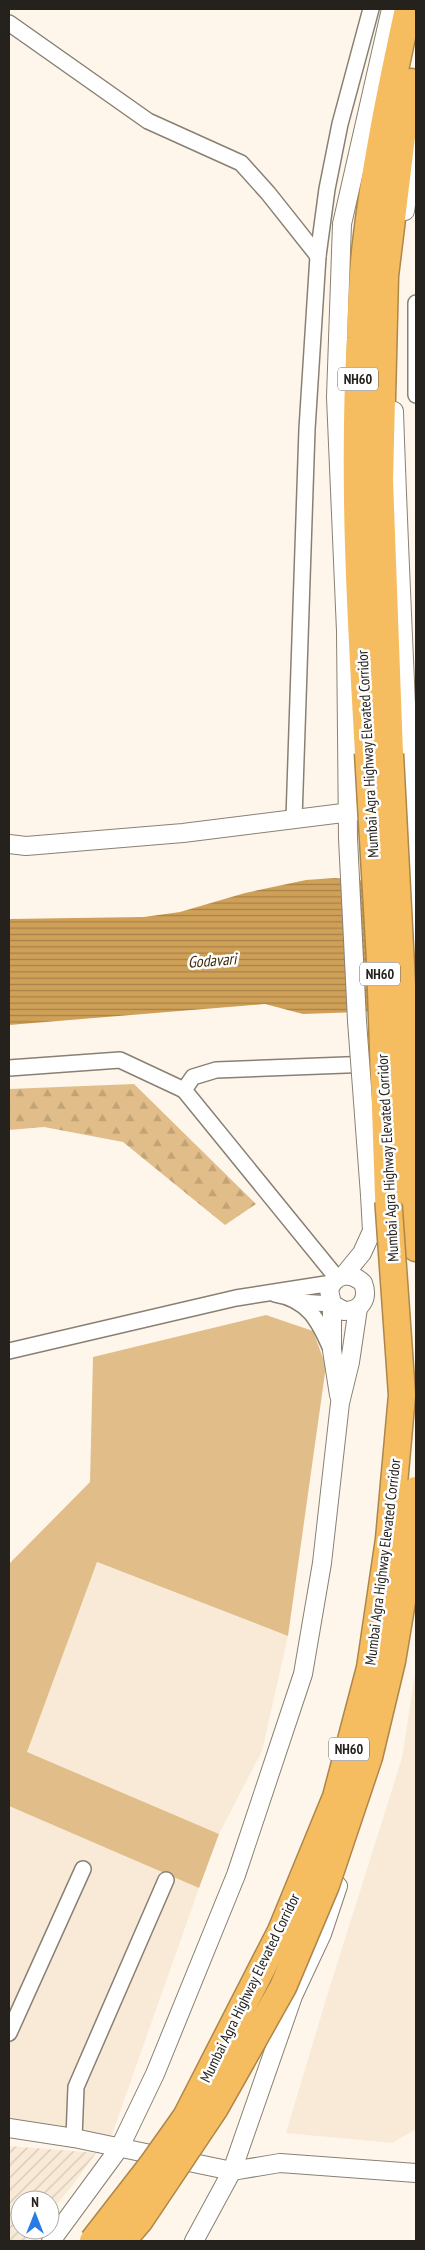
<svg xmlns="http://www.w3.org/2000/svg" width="425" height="2250" font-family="'PT Sans Narrow',sans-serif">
  <defs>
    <pattern id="industrial-furrows" width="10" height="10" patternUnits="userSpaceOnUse" patternTransform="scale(1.25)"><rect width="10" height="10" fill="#f8ead6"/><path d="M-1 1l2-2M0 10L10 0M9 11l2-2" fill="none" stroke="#d4c8b7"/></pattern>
    <pattern id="forest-firs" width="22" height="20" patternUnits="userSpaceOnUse" patternTransform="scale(1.25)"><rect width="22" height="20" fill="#e1be89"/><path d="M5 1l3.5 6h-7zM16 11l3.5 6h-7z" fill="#c1a376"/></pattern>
    <pattern id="water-rules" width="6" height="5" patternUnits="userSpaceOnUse" patternTransform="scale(1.25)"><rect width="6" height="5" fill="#cfa058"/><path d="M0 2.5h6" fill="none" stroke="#a88248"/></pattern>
  </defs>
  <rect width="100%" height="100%" fill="#fef6eb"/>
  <g fill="#f8ead6">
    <polygon points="96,1562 288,1636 262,1751 219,1834 26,1752"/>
    <polygon points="416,1668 416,2129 392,2143 286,2133 327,1996 402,1758"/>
    <polygon points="9,1806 199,1888 111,2137 9,2121"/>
  </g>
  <polygon fill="url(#industrial-furrows)" points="9,2146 96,2153 72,2186 50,2212 50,2200 20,2200 20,2230 35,2230 25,2241 9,2241"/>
  <polygon fill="#e1be89" points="266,1315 313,1331 326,1366 288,1636 97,1562 27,1752 219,1834 199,1888 9,1806 9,1564 90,1482 93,1357"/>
  <polygon fill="url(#forest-firs)" points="134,1084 256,1204 225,1225 123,1142 44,1127 9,1130 9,1089"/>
  <polygon fill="url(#water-rules)" points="335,878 416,885 416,1010 303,1014 265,1004 9,1025 9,919 144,917 180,912 245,893 306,880"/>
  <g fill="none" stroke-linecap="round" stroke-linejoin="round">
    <defs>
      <g id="minor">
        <polyline points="9,23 148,121 241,163 268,193 318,256"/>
        <polyline points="416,303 416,395"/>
        <polyline points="294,819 307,429 318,256 327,189 340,124 371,9"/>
        <polyline points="9,1068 120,1060 184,1090"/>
        <polyline points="337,1278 184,1090 193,1077 216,1070 372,1064"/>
        <path d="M275,1294c33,5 44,27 56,55"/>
        <polyline points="299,1302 332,1304"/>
        <polyline points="9,1351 236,1298 332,1283"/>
        <polyline points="9,2033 83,1869"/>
        <polyline points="74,2138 76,2087 166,1880"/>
      </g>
      <g id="tertiary">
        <polyline points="405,211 416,140"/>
        <path d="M394,411c6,186 17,372 22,558"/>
        <polyline points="348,838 346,631 336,397 342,224 391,9"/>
        <polyline points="9,844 26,846 183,833 359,811"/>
        <polyline points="344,1275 362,1253 372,1231 370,1195"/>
        <path d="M332,1304l12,7c17,0 25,-12 19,-28 -13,-12 -28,-9 -34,7l3,14v46l7,45"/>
        <polyline points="9,2128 74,2138 232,2171 280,2163 416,2173"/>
        <polyline points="51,2241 120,2147 155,2074 236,1875 303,1674 322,1563 340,1403 350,1362 358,1308"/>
        <polyline points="194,2241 232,2171 293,1996 322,1934 338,1886"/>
      </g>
      <g id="motorway">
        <path d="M368,753c-8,-138 -16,-277 -8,-415 1,-32 2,-64 6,-95 9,-79 25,-156 42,-234"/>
        <polyline points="390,754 380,480 385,276 405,112 411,82"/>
        <polyline points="413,1196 416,1248"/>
      </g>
    </defs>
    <use href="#minor" stroke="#898073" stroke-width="18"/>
    <use href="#tertiary" stroke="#898073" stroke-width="20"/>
    <use href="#motorway" stroke="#ad8649" stroke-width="29"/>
    <use href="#minor" stroke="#fff" stroke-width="15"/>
    <use href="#tertiary" stroke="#fff" stroke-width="18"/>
    <use href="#motorway" stroke="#f6bc60" stroke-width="26"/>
    <defs>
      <polyline id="tertiary-bridge" points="348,838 357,1021 370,1195"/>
      <g id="motorway-bridge">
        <polyline points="390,754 413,1196"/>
        <polyline points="93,2241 152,2165 186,2117 281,1931 336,1797 370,1668 389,1539 402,1395 388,1196 380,960 368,753"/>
        <polyline points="122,2241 140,2220 215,2108 283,1987 326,1885 369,1757 392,1661 413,1536 416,1490"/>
      </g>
    </defs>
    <use href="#tertiary-bridge" stroke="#898073" stroke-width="20" stroke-linecap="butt"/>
    <use href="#motorway-bridge" stroke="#ad8649" stroke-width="29" stroke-linecap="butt"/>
    <use href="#tertiary-bridge" stroke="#fff" stroke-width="18"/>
    <use href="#motorway-bridge" stroke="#f6bc60" stroke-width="26"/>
  </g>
  <g text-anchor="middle" stroke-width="5" stroke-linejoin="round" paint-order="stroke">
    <g fill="#fff" stroke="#666461" stroke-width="1">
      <rect x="338" y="367.5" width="40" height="23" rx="4"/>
      <rect x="360" y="962.5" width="40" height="23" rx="4"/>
      <rect x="329" y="1737.5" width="40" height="23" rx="4"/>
    </g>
    <g font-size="14" font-weight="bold" fill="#25221d">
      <text x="358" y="384">NH60</text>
      <text x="380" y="979">NH60</text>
      <text x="349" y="1754">NH60</text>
    </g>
    <g font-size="15" fill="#25221d" stroke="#fff">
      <text transform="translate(368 754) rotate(-93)" y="5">Mumbai Agra Highway Elevated Corridor</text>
      <text transform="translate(388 1158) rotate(-93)" y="5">Mumbai Agra Highway Elevated Corridor</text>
      <text transform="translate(383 1562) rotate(-83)" y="5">Mumbai Agra Highway Elevated Corridor</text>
      <text transform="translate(250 1988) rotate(-64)" y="5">Mumbai Agra Highway Elevated Corridor</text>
    </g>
    <g font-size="16" font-style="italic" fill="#412e0d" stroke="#fff">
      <text transform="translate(212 960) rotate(-4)" y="6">Godavari</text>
    </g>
  </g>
  <rect width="425" height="2250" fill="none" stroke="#25221d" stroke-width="20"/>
  <g transform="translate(35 2215)"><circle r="24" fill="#ffffff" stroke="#a8a7a5"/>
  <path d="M0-4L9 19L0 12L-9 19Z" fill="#287ae5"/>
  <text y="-8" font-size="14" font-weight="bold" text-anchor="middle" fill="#25221d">N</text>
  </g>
</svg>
